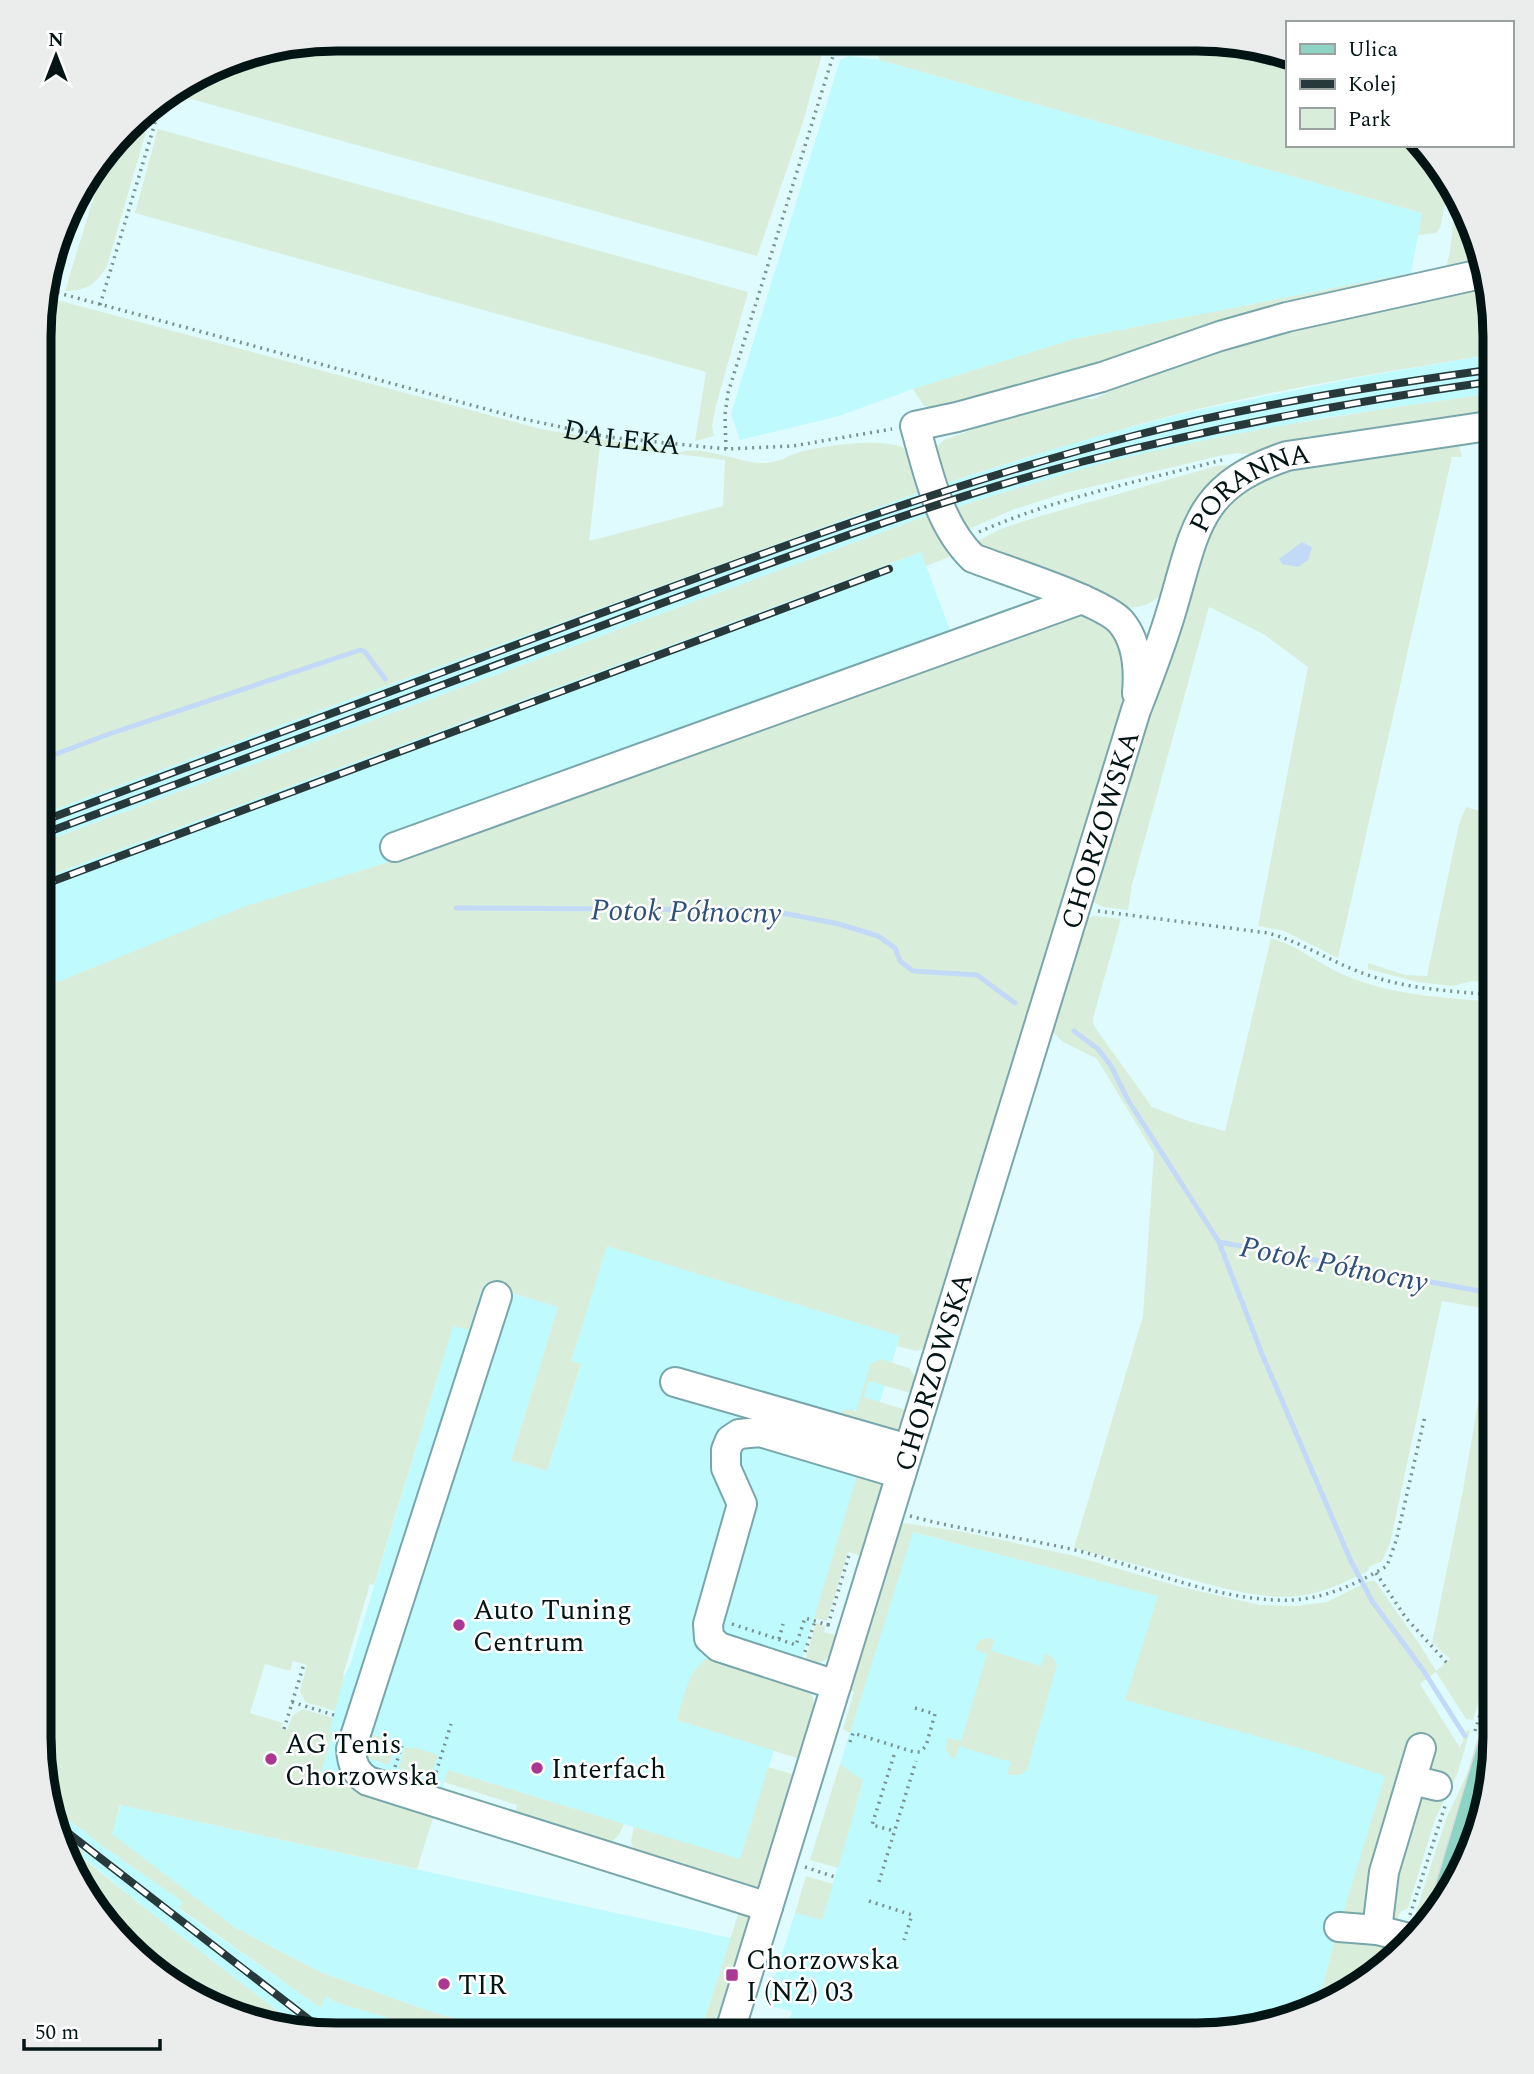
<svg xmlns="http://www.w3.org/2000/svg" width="1534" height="2074" font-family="Spectral,serif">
  <rect width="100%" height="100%" fill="#dffbfd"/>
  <g fill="#bffafe">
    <polygon points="849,56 880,60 1422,213 1411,273 1074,339 913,389 839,416 740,440 731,414 840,60"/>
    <polygon points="1495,354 1495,393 1322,418 1233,436 1109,462 950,509 941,485 1081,440 1189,412 1356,378"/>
    <polygon points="925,490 934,513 40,843 40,815 380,688"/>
    <polygon points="921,552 958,652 432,841 392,861 246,907 40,989 40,879"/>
    <polygon points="607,1245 900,1336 795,1681 677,1720 774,1750 740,1860 448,1770 435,1812 320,1776 333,1734 329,1732 344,1676 350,1666 453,1325 469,1330 483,1284 558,1307 511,1460 547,1471 581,1365 571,1361"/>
    <polygon points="912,1532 1159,1596 1419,1684 1336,1936 1317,2007 1197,2035 785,2034 792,2011 766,2005 795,1913 822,1919 863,1782 840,1764"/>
    <polygon points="121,1805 731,1938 700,2034 508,2034 429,2011 320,1972 234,1927 111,1834"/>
    <polygon points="55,1809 105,1848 183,1902 179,1909 321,2008 325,1996 335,2002 438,2033 306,2033 160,1920 81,1856 83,1851 61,1834"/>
  </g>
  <g fill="#d9eddb">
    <polygon points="337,39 826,40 802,125 757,256 173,94 241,54"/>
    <polygon points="870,40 1236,41 1287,55 1287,145 1416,145 1449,186 1440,228 1436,233 1418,235 1422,213 880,60"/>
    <path d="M154,104l-47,162c-11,18 -21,25 -42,25l42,-138 34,-41z"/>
    <polygon points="158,129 748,292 715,409 712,426 714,436 695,441 706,372 135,213"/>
    <polygon points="1456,195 1465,205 1479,268 1444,275 1450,252"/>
    <polygon points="1411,273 1412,284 943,410 924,406 913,389 1074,339"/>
    <path d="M1484,287l11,50v17c-103,17 -207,33 -309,58 -82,21 -164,46 -245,73l-6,-37 9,-8 33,-12 94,-29h23l38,-18 154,-54z"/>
    <path d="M42,296l499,133 125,21 1,3 -67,-7 -11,95 134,-35 2,-46 -48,-6c21,-12 66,11 89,9 12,-1 20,-6 31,-10 23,-7 85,-16 107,-5 13,7 16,29 21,42l-545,198 -340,127z"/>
    <path d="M1495,393v22l-234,40 -24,-2 -18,3 -154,37 -53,17 -43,19h-7l-12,-20c52,-16 105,-33 158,-47 127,-32 258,-51 387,-69z"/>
    <polygon points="1455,443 1459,446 1462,457 1452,457 1338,958 1284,931 1258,926 1308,667 1265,635 1209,607 1132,885 1128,910 1104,907 1091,901 1155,683 1219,508 1265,471"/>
    <path d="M1239,464l-77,130c-14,12 -23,15 -42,13l-137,-60 -5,-6 22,-12 37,-12 179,-51z"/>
    <polygon points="934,513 949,557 926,566 921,552 40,879 40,843"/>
    <polygon points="1071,610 1102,622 1123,646 1128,694 928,1347 916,1351 897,1346 900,1336 607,1246 571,1361 581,1364 547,1471 511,1460 558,1307 483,1284 469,1330 453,1326 374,1585 370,1584 343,1675 344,1676 335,1711 305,1702 300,1691 307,1665 293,1661 290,1671 265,1664 250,1713 283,1723 281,1728 287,1730 293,1715 303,1709 333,1718 329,1732 333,1734 320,1776 435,1812 417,1869 120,1805 112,1834 234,1927 320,1972 429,2011 508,2034 438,2033 335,2002 326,1996 321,2008 179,1908 183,1902 105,1848 55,1809 39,1737 40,989 246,906 392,861 432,841"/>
    <polygon points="1466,807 1495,815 1495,983 1472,981 1453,986 1417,982 1368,969 1368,963 1405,975 1427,976 1459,824"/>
    <path d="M1095,916l26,3 -28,99 1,8 58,81 39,15 34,9 46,-193c28,8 46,25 71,36 49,22 101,23 153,28v646l-22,72 -7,-1 -30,-47 -16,12 40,64 7,-18 3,1 -12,41 -23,47 -27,89 -8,4 -4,13 -12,-14 43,-140 -62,146 -24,3 44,-144 -79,-26 -181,-50 33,-104 -245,-64 -63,201 -7,-4 11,-37 -9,-3 53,-163 6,-3 60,9 107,23 110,32 79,18 37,1 30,-4 42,-21h6l47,67 14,23 14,-12 -18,-16 31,-153 31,-180 -52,-9 -52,242 -8,18 -13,6 -1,4c-23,11 -44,22 -70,25 -38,4 -79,-9 -116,-19 -36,-10 -72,-19 -108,-29l69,-232 11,-163 -57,-94 -34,-17 -15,-15 35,-108z"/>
    <polygon points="881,1359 909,1368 917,1379 914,1394 868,1381 864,1397 906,1410 901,1430 892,1434 843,1417 842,1412 846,1409 856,1411 871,1363"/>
    <polygon points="859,1469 882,1481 885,1493 865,1557 848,1552 827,1621 814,1618"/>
    <path d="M816,1623l9,3 -1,6 18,5c-10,18 -15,28 -38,28z"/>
    <polygon points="985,1638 994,1639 991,1651 1041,1666 1045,1653 1053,1658 1057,1665 1027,1769 1021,1775 1007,1775 1011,1762 959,1746 955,1759 950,1757 946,1750 947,1738 961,1741 987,1654 974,1649 979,1641"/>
    <path d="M714,1656l94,33c16,20 1,49 -5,71l-126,-40c7,-23 11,-56 37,-64z"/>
    <polygon points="1495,1681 1495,1689 1425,1921 1419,1927 1411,1928 1446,1819 1467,1774"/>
    <polygon points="369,1720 376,1722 373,1735 397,1742 389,1765 367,1758 364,1764 360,1748"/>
    <polygon points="405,1747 413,1749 414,1747 438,1755 430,1777 399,1768"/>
    <polygon points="840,1764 863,1781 838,1868 810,1860"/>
    <polygon points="768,1767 799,1776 760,1887 755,1889 634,1851 631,1841 634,1827 740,1859"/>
    <polygon points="448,1770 624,1824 619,1835 609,1844 513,1818 517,1805 444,1782"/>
    <polygon points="61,1834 84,1852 81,1857 160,1920 306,2033 299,2033 171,1985 113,1934 69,1869"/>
    <polygon points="806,1876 833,1884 822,1920 795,1913"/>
    <polygon points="740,1908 750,1920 740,1968 734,1967 723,2022 705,2019"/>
    <polygon points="1336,1936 1391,1941 1387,1954 1389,1965 1329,2005 1317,2007"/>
  </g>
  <polygon fill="#c2d9f8" points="1302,542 1312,547 1308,560 1298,567 1282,564 1279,559"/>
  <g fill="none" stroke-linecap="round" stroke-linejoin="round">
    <g stroke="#c2d9f8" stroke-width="5">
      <polyline points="40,760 109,734 360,650 365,652 385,679"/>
      <polyline points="456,908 767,910 839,924 878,936 895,948 900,961 913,971 977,975 1015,1003"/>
      <polyline points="1074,1031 1098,1049 1111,1066 1128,1100 1219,1242 1495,1294"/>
      <polyline points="1219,1242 1262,1354 1350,1559 1372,1601 1423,1670 1465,1736"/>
    </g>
    <defs>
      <g id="minor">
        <path d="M1137,693c2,-23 0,-52 -16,-71 -18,-21 -118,-52 -148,-64 -35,-34 -45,-87 -58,-132l42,-9 145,-40 118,-41 67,-19 194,-43"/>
        <polyline points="395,847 1082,599"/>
        <path d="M497,1296l-146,453c1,14 4,24 17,32l400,126"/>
        <polyline points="675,1382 908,1449"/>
        <polyline points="836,1685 719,1647 709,1638 708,1624 742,1504 726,1468 726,1450 730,1440 739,1434 760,1432 901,1474"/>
        <polyline points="1412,1780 1437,1786"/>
        <polyline points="1339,1927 1377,1930 1413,1939"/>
        <polyline points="1377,1930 1384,1872 1421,1748"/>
        <path id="s2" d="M729,2034l407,-1324c13,-33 26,-67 36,-101 24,-81 25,-123 115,-153l208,-31"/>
      </g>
      <polyline id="major" points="1454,1886 1495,1748"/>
    </defs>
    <use href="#minor" stroke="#79a6aa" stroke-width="32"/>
    <use href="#major" stroke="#dcdede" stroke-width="38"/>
    <g stroke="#7a9192" stroke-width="3.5" stroke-dasharray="2 5" stroke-linecap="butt">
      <path id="s1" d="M44,289l475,129 89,19 118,12 67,-3 99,-17"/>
      <polyline points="100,305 162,100"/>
      <polyline points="726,449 725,415 728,393 838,40"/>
      <path d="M979,532c77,-34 161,-51 243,-72"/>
      <path d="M1098,911l170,22c33,9 62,28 94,40 43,16 88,18 133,22"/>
      <path d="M910,1516c58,16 119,22 177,37 64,18 139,50 206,47 34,-2 65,-17 94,-34l9,-25 29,-125"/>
      <polyline points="1376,1573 1406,1618 1447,1663"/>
      <polyline points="732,1624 796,1645 805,1618 828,1625 827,1631"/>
      <polyline points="828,1625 850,1552"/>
      <polyline points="779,1639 783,1624"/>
      <polyline points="805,1652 815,1621"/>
      <polyline points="292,1702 337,1716"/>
      <polyline points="284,1729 304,1664"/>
      <polyline points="1475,1731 1495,1666"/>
      <polyline points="850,1742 853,1733 914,1752 920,1752 926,1746 935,1714 915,1708"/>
      <polyline points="894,1755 872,1825 895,1831"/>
      <polyline points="395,1767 402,1746"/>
      <polyline points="434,1779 451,1724"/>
      <polyline points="805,1867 835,1877"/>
      <polyline points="879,1882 916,1761"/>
      <polyline points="869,1901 912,1915 904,1940"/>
      <polyline points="1410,1915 1445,1806"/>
    </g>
    <use href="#minor" stroke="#fff" stroke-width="28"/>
    <use href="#major" stroke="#8ed4c4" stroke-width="35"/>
    <defs>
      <g id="rail">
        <path d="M40,822c180,-67 360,-134 540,-201 183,-68 365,-136 553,-185 119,-31 241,-50 362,-67"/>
        <path d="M40,835c190,-71 379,-141 569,-212 156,-58 311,-118 472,-161 137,-36 275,-61 414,-81"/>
        <polyline points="40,886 889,569"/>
        <polyline points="59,1826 326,2033"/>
      </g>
    </defs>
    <use href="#rail" stroke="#27393b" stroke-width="8"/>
    <use href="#rail" stroke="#fff" stroke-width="5" stroke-dasharray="16" stroke-linecap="butt"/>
  </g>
  <g fill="#aa3791" stroke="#fff" stroke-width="2.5">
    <circle cx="459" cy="1625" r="7"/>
    <circle cx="271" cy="1759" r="7"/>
    <circle cx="537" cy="1768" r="7"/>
    <rect x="725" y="1968" width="14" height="14" rx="3.5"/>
    <circle cx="444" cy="1984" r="7"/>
  </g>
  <g text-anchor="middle" stroke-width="5" stroke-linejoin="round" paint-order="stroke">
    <g font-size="28" fill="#031415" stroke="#fff">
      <text dy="10" stroke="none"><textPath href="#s1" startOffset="597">DALEKA</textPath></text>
      <text dy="10" stroke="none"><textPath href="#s2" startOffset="1647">PORANNA</textPath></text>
      <text dy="10" stroke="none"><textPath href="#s2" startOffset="1260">CHORZOWSKA</textPath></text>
      <text dy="10" stroke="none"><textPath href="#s2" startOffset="693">CHORZOWSKA</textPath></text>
    </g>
    <g font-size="28" fill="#031415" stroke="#fff" text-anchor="start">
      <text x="473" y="1619">Auto Tuning<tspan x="473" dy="32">Centrum</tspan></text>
      <text x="285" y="1753">AG Tenis<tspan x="285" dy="32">Chorzowska</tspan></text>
      <text x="551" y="1778">Interfach</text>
      <text x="746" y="1969">Chorzowska<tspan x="746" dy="32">I (NŻ) 03</tspan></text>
      <text x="458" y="1994">TIR</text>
    </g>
    <g font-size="30" font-style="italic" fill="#30507a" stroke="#fff">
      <text transform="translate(686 911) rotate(1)" y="10">Potok Północny</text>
      <text transform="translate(1334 1264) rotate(11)" y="10">Potok Północny</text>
    </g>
  </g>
  <path d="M0 0H1534V2074H0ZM337 51H1197A286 286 0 0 1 1483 337V1737A286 286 0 0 1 1197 2023H337A286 286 0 0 1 51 1737V337A286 286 0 0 1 337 51Z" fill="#ebecec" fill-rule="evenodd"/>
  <path fill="none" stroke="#031415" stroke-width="9" d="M337 51H1197A286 286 0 0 1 1483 337V1737A286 286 0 0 1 1197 2023H337A286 286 0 0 1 51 1737V337A286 286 0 0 1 337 51Z"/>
  <rect x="1286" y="21" width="228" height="126" fill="#ffffff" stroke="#9aa1a1" stroke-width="2"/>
  <rect x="1300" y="44" width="35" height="10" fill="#8ed4c4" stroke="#9aa1a1" stroke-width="2"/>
  <text x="1348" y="56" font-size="21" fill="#031415">Ulica</text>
  <rect x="1300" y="79" width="35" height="10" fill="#27393b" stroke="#9aa1a1" stroke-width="2"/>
  <text x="1348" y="91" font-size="21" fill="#031415">Kolej</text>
  <rect x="1300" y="108" width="35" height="21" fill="#d9eddb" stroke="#9aa1a1" stroke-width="2"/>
  <text x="1348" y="126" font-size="21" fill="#031415">Park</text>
  <g transform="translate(56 56)" stroke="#ffffff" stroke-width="5" paint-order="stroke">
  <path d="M0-5L12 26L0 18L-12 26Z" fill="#031415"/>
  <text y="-10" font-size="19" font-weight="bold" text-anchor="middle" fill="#031415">N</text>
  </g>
  <path d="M24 2039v10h136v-10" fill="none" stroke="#031415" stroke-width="3.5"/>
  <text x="35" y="2039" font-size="21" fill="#031415" stroke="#ffffff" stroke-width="5" paint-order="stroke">50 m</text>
</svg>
